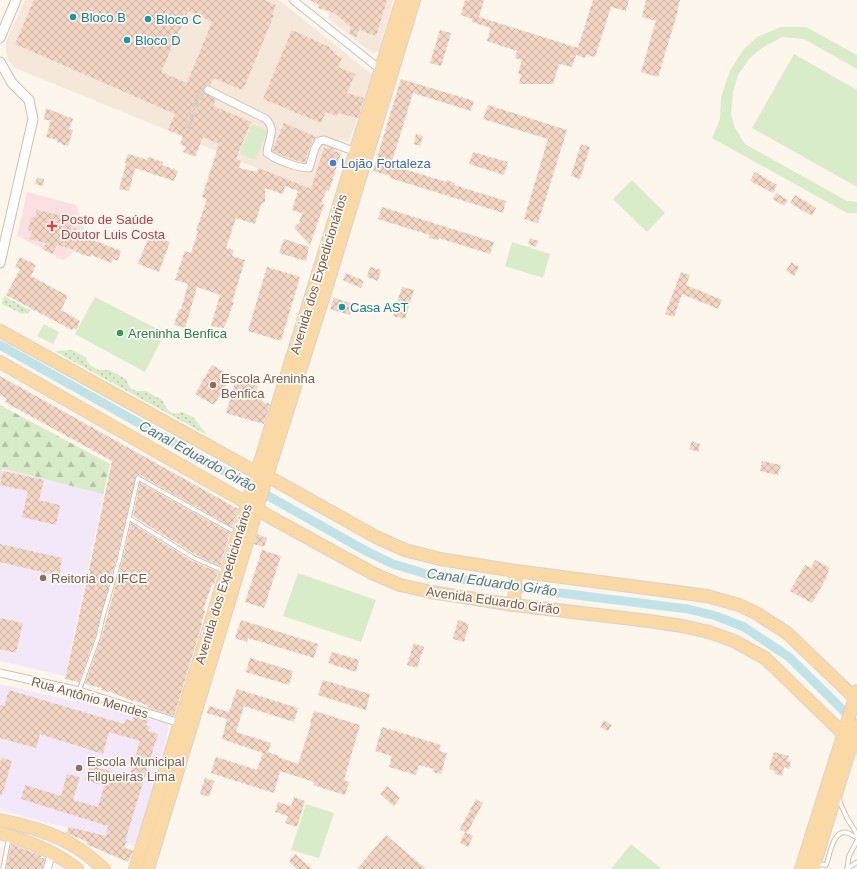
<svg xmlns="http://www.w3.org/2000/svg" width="857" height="869" font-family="Arial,sans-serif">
  <defs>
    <pattern id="grass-dots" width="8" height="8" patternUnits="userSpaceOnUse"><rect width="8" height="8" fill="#d8ecc9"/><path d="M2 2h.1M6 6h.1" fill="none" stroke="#b4c2a5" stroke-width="1.8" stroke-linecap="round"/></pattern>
    <pattern id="forest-firs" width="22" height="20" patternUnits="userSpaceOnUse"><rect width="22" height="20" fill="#d8ecc9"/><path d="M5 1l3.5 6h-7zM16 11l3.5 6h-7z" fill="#b4c2a5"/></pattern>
    <pattern id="building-cross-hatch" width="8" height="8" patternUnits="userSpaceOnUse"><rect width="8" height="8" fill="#f3d5c3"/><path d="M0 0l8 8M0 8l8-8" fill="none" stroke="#cab0a1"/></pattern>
  </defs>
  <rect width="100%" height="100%" fill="#fdf6ec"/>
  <g fill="#f5e8da">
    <polygon points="25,0 279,0 372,74 349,142 339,139 338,154 325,197 162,128 15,68 9,61 6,52 6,41"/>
    <polygon points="334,0 393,0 379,51 372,53 328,18"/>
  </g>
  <g fill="#f3e8fa">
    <polygon points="0,405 110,464 65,676 0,661"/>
    <polygon points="0,684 167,723 169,727 138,847 0,810"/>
  </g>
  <polygon fill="#fbdfe3" points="27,192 76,205 83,221 84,231 78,248 68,257 63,260 60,258 59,259 56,258 56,256 20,237 17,237"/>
  <g fill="url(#grass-dots)">
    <polygon points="4,296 30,310 28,314 26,313 22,314 2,304"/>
    <polygon points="73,350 85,357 90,365 98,370 109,370 126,379 130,388 136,391 146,391 162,400 168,410 174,414 182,412 193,417 207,435 56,352 57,351"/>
  </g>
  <polygon fill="url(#forest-firs)" points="0,405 110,464 103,494 2,468 0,484"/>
  <g fill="#d8ecc9">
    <polygon points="781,27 806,27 857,55 857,69 804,39 782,37 762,48 749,59 738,75 733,92 731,114 735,128 745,144 847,201 857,202 857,213 847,213 712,138 720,119 721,97 730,71 743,50 757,37"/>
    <polygon points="794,54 857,90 857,187 752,128"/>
    <polygon points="252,124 268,131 255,160 240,154"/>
    <polygon points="632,180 665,213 647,232 613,199"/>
    <polygon points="512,242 550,254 543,278 505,266"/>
    <polygon points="95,297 165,333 145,372 75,334"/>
    <polygon points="44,324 59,332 53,344 37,336"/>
    <polygon points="298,573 376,600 361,642 283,616"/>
    <polygon points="306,804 334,813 319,858 291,850"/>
    <polygon points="631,844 662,869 611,869"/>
  </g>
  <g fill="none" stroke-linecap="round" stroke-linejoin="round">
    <polyline stroke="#bfe3e8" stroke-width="9" points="0,345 366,551 393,564 430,575 536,590 688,609 716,616 744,627 789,657 852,719"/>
  </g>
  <g fill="url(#building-cross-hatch)" fill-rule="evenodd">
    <path d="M34,0h230l12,5 -4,9 2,1 -31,75 -30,-12 -3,8 -3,-1 -3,2v5l12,7 -3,7 38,16 -15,37 5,2 -2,7 18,4 2,-4 52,21 13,-41 3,1 1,-2 6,2 -1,2 8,2 -12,38 -3,-1 -5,14h3l-14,41 -15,-16v-3l4,-3 3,-10 -10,-3 6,-19 -13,-5 -2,8 -18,-6v14l-4,2 -6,20 -19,-6 -10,30 8,2 -2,6 13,4 -11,36 -2,6h2l-10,26 -13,-2 9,-31 -23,-8 -12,41 -11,-3 5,-16 2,1 7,-26 -13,-4 10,-29 6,2 7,-22h-2l11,-32 -5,-2 17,-53 -16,-7 -8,20 -12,-5 3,-5 -6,-3 3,-8 -15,-6 7,-16 -160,-70zM188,11l24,11 -25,61 -26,-11z"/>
    <polygon points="310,0 387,0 376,36 362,31 360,28 356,37 349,34 351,27 334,13 318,8 319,5"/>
    <polygon points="465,0 484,0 479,17 578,48 593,0 629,0 626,11 611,7 595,57 586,55 585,58 576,55 572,67 559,64 553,84 519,84 521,75 518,73 522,60 515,58 517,51 487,41 491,28 472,22 472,19 461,15"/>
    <polygon points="646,0 680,0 677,10 678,11 658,77 641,72 656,21 642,17"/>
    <polygon points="292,30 329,47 334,52 334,54 342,58 338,67 355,74 347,93 364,98 358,118 338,113 337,116 326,112 321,123 263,99"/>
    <polygon points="440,30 451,33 441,66 430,63"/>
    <polygon points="401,79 474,101 471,111 413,93 391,165 446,182 447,180 455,183 454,185 506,201 503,213 390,178 391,176 373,171"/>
    <polygon points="488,105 567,130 538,223 524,219 548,139 483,119"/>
    <polygon points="46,108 73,119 69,129 73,130 68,146 61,144 61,143 57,142 57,140 46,137 51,120 44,120"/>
    <polygon points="284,123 316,137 310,146 305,163 289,158 272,151"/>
    <polygon points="416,134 423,136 420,146 414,144"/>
    <polygon points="581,144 590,147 580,179 571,176"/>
    <polygon points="473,152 508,162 504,175 469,164"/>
    <polygon points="128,154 147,160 148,157 163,162 162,165 178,171 174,181 135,168 129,191 119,189 126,164 125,162"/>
    <polygon points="755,172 777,185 773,193 750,181"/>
    <polygon points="37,178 44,179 43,186 35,184"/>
    <polygon points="776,193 788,200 784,206 773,199"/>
    <polygon points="795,195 816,208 812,216 790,203"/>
    <polygon points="382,207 494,242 490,254 439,238 438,240 429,238 430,235 378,219"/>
    <polygon points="37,210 73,218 71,228 76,228 75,233 121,251 118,261 113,259 112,263 91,255 91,257 84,255 76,252 76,250 57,245 52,254 42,249 46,243 30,239 32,231 28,230 31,217 35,218"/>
    <polygon points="150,234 170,242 159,272 138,264"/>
    <polygon points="530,238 538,241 536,247 528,244"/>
    <polygon points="284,239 309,247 306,261 279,253"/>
    <polygon points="20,257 36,265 31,276 68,296 61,310 80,321 76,330 73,328 72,330 6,295 20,269 15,267"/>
    <polygon points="791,262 799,267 794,276 786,271"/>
    <polygon points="267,267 300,277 281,341 248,331"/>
    <polygon points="370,267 381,270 378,281 367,277"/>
    <polygon points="681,272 690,275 686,285 722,300 718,309 682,294 674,317 665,314"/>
    <polygon points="346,273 364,281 361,288 343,280"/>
    <polygon points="402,287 414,290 405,319 393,316"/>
    <polygon points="334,298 354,304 350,315 330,309"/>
    <polygon points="212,365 231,376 214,405 195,394"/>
    <polygon points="0,376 238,509 232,527 140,475 136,476 116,560 95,637 79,682 65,679 86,585 87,585 90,571 89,570 112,461 5,402 7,399 0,394"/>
    <polygon points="236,380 258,386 256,392 265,395 262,402 270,404 264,424 226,413"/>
    <polygon points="692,441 700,444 698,452 689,449"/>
    <polygon points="762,461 781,465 778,475 760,471"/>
    <polygon points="3,471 44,480 39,500 60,505 56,525 22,517 28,491 0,485"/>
    <polygon points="140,483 230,533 220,566 196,555 133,516"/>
    <polygon points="131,523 192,561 218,572 214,585 212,584 203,610 205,611 201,624 202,624 174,716 147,707 148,706 134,700 134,701 130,700 109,691 108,692 101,690 102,688 85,684 101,639 122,562"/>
    <polygon points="257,534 267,538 264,547 254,544"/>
    <polygon points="0,544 62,558 59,576 0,562"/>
    <polygon points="262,550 281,556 264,608 245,602"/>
    <polygon points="815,560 830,568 826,576 827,577 812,603 790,591 805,565 811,568"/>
    <polygon points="0,618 23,623 16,653 0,649"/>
    <polygon points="241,620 318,644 314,658 248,638 247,642 235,638"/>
    <polygon points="458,620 469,624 464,642 453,639"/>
    <polygon points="414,643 424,647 417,668 407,665"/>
    <polygon points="332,652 359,660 356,672 328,663"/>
    <polygon points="250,658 293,671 289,685 246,672"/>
    <polygon points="323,680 370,694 366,710 318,695"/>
    <polygon points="237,689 298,708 294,722 244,706 236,732 271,743 268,752 279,756 278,757 298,764 311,724 310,723 314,711 360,725 344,780 349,782 345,795 313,785 314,782 280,771 274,793 211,773 216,757 257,770 263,753 222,739 227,719 207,713 209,706 229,712"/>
    <polygon points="9,690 124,724 126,719 132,721 134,715 148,719 146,725 150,727 148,731 158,734 125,841 127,841 124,847 133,851 128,862 86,844 88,842 66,833 69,827 106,836 108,826 21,799 25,785 61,796 67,774 80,777 73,800 98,807 104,786 85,780 90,765 129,777 140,741 109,732 103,754 40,734 36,748 0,738 0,705 4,706"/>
    <polygon points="604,720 612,725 608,731 600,727"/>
    <polygon points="382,727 441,745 439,751 447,753 441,774 433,772 434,769 419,765 416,775 389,767 392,756 375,751"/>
    <polygon points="774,752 789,756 787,761 791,762 789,769 784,767 782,776 775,774 775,771 769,769"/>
    <polygon points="3,758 12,761 2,795 0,795 0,763 1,759"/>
    <polygon points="205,778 214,781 209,797 200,794"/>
    <polygon points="387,786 400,798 394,806 380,794"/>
    <polygon points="294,797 305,801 297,827 285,823 288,816 275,812 278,802 291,806"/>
    <polygon points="476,799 483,803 467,833 460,829"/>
    <polygon points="465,832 473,836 468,847 460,843"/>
    <polygon points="386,835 426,869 357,869"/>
    <polygon points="11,844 37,854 41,856 40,858 45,858 42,869 6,869"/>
    <polygon points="295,854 312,869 297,869 289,861"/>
  </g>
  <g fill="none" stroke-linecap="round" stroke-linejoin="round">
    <polyline stroke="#dcd0c4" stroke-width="7" stroke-dasharray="7 3.5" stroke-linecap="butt" points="187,128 200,94 203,90 208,90"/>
    <defs>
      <g id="service">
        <polyline points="129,518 194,558 224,571"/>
        <polyline points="79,691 98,638 103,616 119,561 138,478 235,532"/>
        <polyline points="838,798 847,818 857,834"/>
        <path d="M817,864l9,1c4,-10 7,-37 22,-32 3,1 6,3 9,5"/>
        <polyline points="3,869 9,837"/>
        <polyline points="847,869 849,856 857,841"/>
        <polyline points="847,869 857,862"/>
      </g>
      <g id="minor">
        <polyline points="293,0 381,70"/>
        <path d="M208,90l58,29c11,12 2,20 1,34 9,7 31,15 42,15l6,-20 4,-7 5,-1 32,12"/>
        <polyline points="0,673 79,691 180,723"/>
        <polyline points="47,869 52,852"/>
      </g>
      <g id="tertiary">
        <polyline points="0,38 16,0"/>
        <polyline points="0,62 12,83 29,100 33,119 0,263"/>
      </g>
      <g id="primary">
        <polyline points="0,331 248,468 276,481 376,537 405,550 440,559 516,571 707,596 739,605 756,613 787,633 857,700"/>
        <polyline points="0,362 240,499 270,517 374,574 400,585 431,592 514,605 649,621 682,626 709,632 734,641 765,658 857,747"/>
        <polyline points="514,605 516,571"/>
        <path d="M0,820c28,6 55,13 79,29 9,6 17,13 25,20"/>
        <path d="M0,833c28,8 54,18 77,36"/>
        <polyline points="135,869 402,0"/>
        <polyline points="148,869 270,466 330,276 414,0"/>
        <polyline points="801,869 857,691"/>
        <polyline points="813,869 857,726"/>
      </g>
    </defs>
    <use href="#service" stroke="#d1beb0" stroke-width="5.5"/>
    <use href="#minor" stroke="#d1beb0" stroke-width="9"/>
    <use href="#tertiary" stroke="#d1beb0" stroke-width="11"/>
    <use href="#primary" stroke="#dad1cd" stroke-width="14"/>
    <use href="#service" stroke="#fff" stroke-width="3.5"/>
    <use href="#minor" stroke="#fff" stroke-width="7"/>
    <use href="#tertiary" stroke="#fff" stroke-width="9"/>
    <use href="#primary" stroke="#fbd9a5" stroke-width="12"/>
  </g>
  <g fill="#0f9aa8" stroke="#fffaf3" stroke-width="1.5">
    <circle cx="73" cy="17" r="4"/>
    <circle cx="148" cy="19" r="4"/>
    <circle cx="127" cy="40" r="4"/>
    <circle cx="342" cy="307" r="4"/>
  </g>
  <circle fill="#3f7fe0" stroke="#fffaf3" stroke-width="1.5" cx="333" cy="163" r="4"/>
  <path fill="#e0444e" stroke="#fffaf3" stroke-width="1.5" d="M50 220h4v4h4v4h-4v4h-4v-4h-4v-4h4z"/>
  <circle fill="#2e9e5b" stroke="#fffaf3" stroke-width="1.5" cx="120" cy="333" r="4"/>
  <g fill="#8d6e63" stroke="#fffaf3" stroke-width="1.5">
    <circle cx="213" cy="385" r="4"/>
    <circle cx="43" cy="578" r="4"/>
    <circle cx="79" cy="768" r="4"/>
  </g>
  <g text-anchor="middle" stroke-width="3.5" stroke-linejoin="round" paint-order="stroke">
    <g font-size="13" fill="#0d838f" stroke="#fffaf3" text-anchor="start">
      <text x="81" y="22">Bloco B</text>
      <text x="156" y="24">Bloco C</text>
      <text x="135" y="45">Bloco D</text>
      <text x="350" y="312">Casa AST</text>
    </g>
    <g font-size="13" fill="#366cbe" stroke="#fffaf3" text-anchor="start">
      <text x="341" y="168">Lojão Fortaleza</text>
    </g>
    <g font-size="13" fill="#be3a42" stroke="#fffaf3" text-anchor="start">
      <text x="61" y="224">Posto de Saúde<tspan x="61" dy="15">Doutor Luis Costa</tspan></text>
    </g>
    <g font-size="13" fill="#7a5c4d" stroke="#fffaf3">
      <text transform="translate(318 274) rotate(-73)" y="5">Avenida dos Expedicionários</text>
      <text transform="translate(223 584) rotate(-73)" y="5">Avenida dos Expedicionários</text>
      <text transform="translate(493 600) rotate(8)" y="5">Avenida Eduardo Girão</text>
      <text transform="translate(90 697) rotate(16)" y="5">Rua Antônio Mendes</text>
    </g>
    <g font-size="13" fill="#27864d" stroke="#fffaf3" text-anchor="start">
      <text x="128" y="338">Areninha Benfica</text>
    </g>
    <g font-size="13" fill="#785e54" stroke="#fffaf3" text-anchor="start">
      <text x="221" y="383">Escola Areninha<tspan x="221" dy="15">Benfica</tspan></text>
      <text x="51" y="583">Reitoria do IFCE</text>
      <text x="87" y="766">Escola Municipal<tspan x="87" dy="15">Filgueiras Lima</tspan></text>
    </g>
    <g font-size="14" font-style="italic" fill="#437c86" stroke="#fffaf3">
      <text transform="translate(198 456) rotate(29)" y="5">Canal Eduardo Girão</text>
      <text transform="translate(492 582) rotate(8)" y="5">Canal Eduardo Girão</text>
    </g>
  </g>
</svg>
